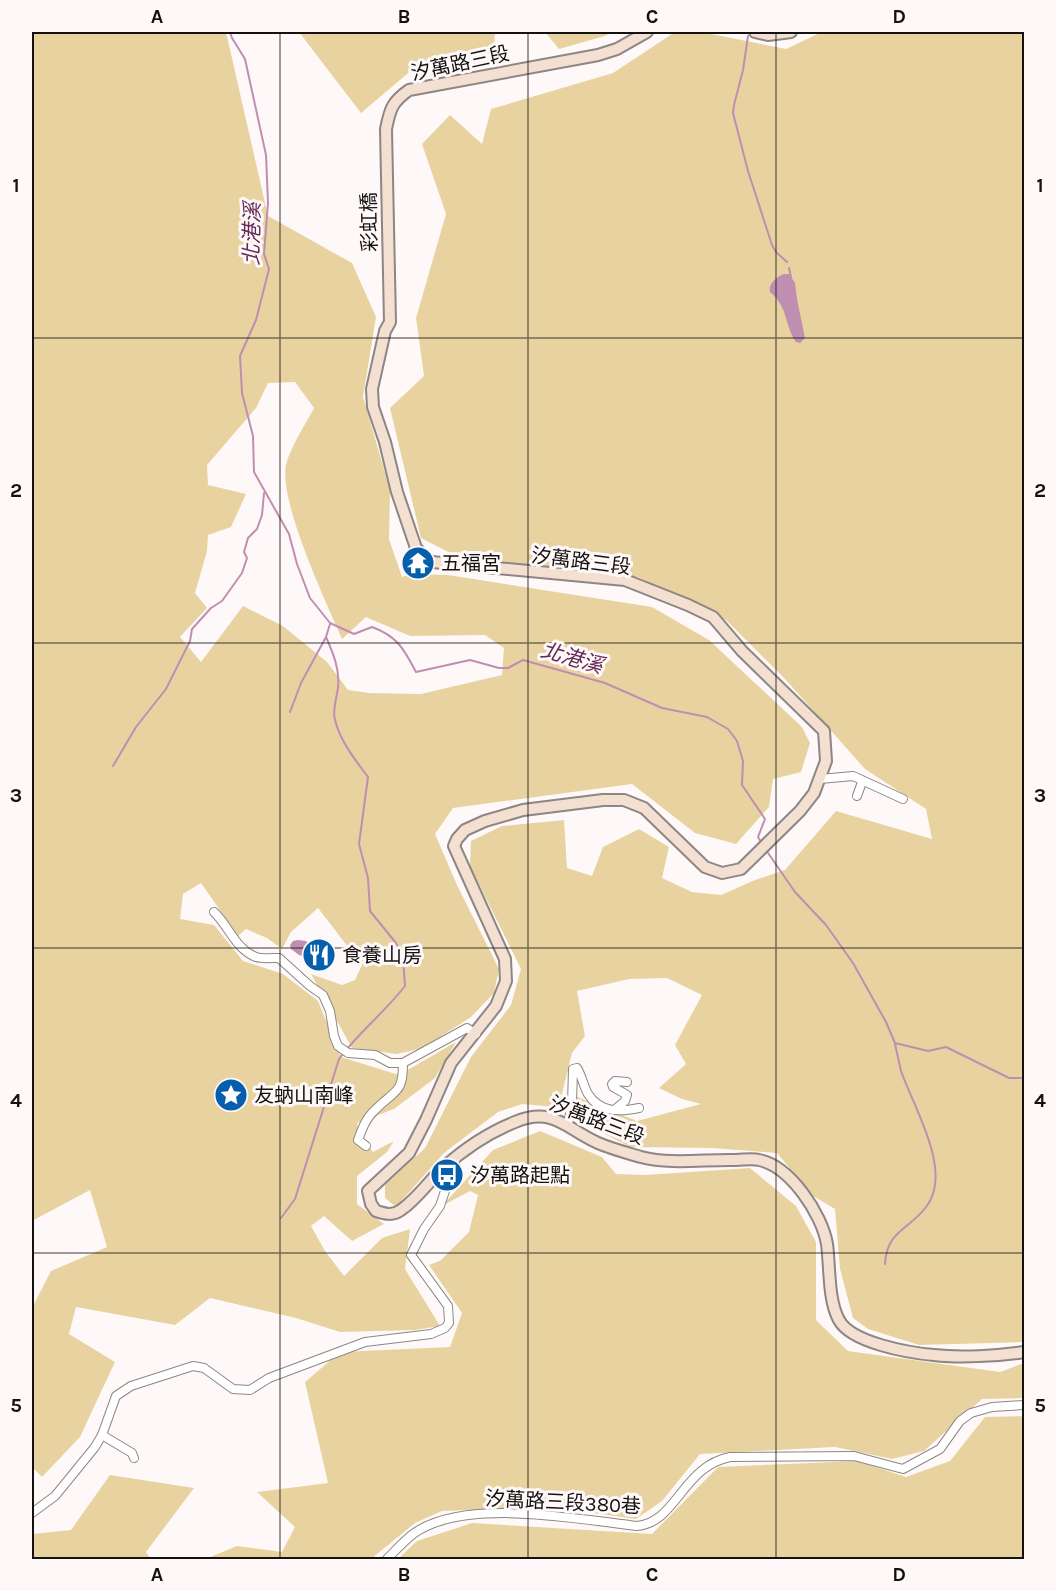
<svg xmlns="http://www.w3.org/2000/svg" width="1056" height="1591" font-family="Karla,'Noto Sans TC',sans-serif">
  <rect width="100%" height="100%" fill="#fef9f8"/>
  <g fill="#e8d3a0" fill-rule="evenodd">
    <path d="M32,32h194l42,184 84,47 24,54 -13,80 27,93 -1,49 13,38 8,-3 38,1 204,32 57,33 93,87 8,16 -9,29 -28,7 -4,28 -33,37 -41,-11 -63,-49 -179,24 -18,26 22,51 42,84 -5,24 -23,24 -48,31 -26,6 -45,-6 -41,-74 31,11 13,-5 7,-15 -44,-57 -27,24 -9,17 -15,-11 -21,-9 -8,7 -37,-53 -18,11 -3,25 34,6 29,36 40,13 35,27 23,56 58,18 57,-33 -21,36 -41,31 -37,14 3,14 13,15 21,-11 -7,11 -30,24v28l27,20 -32,17 -28,-25 -13,10 14,25 19,25 38,-38 28,-9 -5,40 35,57 -25,4 -75,2 -44,-14 -86,-20 -35,27 -99,-18 -7,27 46,28 -35,75 -38,40 -10,-10v-159l19,-37 56,-24 -17,-57 -58,31zM295,382l19,26c-9,17 -21,35 -27,53 -12,34 40,143 55,178l24,-22 44,19 75,-1 19,13 -2,27 -81,19 -52,-1 -21,-3 -21,-28 -44,-36 -40,-20 -42,56 -21,-25 27,-29 -12,-15 12,-42 1,-16 23,-8 15,-33 -38,-9 -1,-20 49,-57 12,-25z"/>
    <polygon points="299,32 495,32 494,51 420,63 361,113"/>
    <polygon points="545,32 612,32 605,36 559,49"/>
    <polygon points="675,32 701,32 786,49 822,32 1024,32 1024,1341 1023,1342 919,1345 868,1329 853,1318 840,1269 835,1209 813,1196 777,1153 712,1148 630,1147 591,1127 575,1096 637,1121 701,1104 682,1099 659,1088 686,1064 675,1045 702,995 667,978 629,979 577,991 585,1036 572,1053 561,1098 556,1107 522,1104 498,1112 444,1153 396,1207 385,1198 385,1185 425,1148 471,1057 511,1005 521,969 470,866 471,841 502,826 564,820 567,868 592,876 603,847 639,829 669,847 662,878 692,892 721,895 755,880 785,870 836,811 932,839 926,809 865,769 785,679 726,620 638,577 460,558 421,538 390,408 424,376 416,318 446,214 422,144 450,115 482,144 491,109 613,73"/>
    <polygon points="540,1131 602,1157 616,1174 645,1175 750,1168 796,1206 816,1242 816,1320 848,1351 1000,1372 1024,1363 1024,1398 982,1399 924,1451 892,1459 835,1447 700,1454 662,1501 636,1519 550,1507 442,1511 415,1523 371,1559 203,1560 237,1546 282,1552 295,1527 257,1492 328,1483 305,1382 340,1352 450,1347 462,1313 429,1265 440,1261 469,1232 478,1195 470,1191 442,1206 493,1150"/>
    <polygon points="1024,1416 1024,1559 398,1559 417,1541 472,1523 652,1534 718,1467 858,1461 906,1477 950,1461 985,1417"/>
    <polygon points="110,1475 194,1488 146,1552 151,1559 32,1559 32,1534 71,1530"/>
  </g>
  <g fill="#bf8eb1">
    <path d="M784,274h5l6,9 2,16 8,39 -5,5 -4,-1c-12,-17 -7,-34 -26,-50 -2,-8 6,-15 14,-18z"/>
    <polygon points="298,940 306,941 310,945 306,957 299,955 291,949 290,945 293,941"/>
  </g>
  <g fill="none" stroke-linecap="round" stroke-linejoin="round">
    <g stroke="#bf8eb1" stroke-width="2">
      <path d="M230,32l2,6 13,21 21,96 2,48 -4,51 5,15 -13,51 -16,36 2,37 11,43 1,36 35,62 8,30 13,34 20,25 24,11 18,-7c25,9 32,22 44,45l54,-12 29,8h9l15,-8 82,23 57,25 45,9 21,12 9,12 6,20 -1,24 23,34 -7,18 3,5"/>
      <polyline points="748,36 743,70 734,105 733,113 748,171 772,245 776,252 787,262"/>
      <polyline points="789,268 791,277"/>
      <polyline points="290,712 301,683 326,637"/>
      <polyline points="113,766 136,727 166,689 190,641 192,629 211,608 222,601 242,573 247,558 244,552 248,538 257,529 262,515 264,493"/>
      <polyline points="766,850 795,892 826,925 853,963 886,1022 895,1043 928,1051 946,1047 1009,1078 1024,1078"/>
      <path d="M281,1218l14,-19 44,-140c20,-27 46,-47 66,-73l-2,-29 -7,-14 -26,-32 -2,-33 -9,-34 9,-67c-12,-16 -28,-36 -33,-57 -3,-10 2,-22 3,-33 2,-18 -5,-34 -12,-50l4,-13"/>
      <path d="M885,1264c2,-34 24,-34 41,-57 28,-35 -13,-101 -25,-136 -2,-9 -4,-18 -6,-27"/>
    </g>
    <defs>
      <g id="street">
        <polyline points="820,779 853,776 903,799"/>
        <polyline points="857,796 862,782"/>
        <path d="M214,912c15,14 21,37 42,45 6,2 16,1 23,1l31,28 13,9 7,16 4,25 4,10 10,7 27,2 15,8h13l64,-35 9,6"/>
        <polyline points="614,1110 625,1101 627,1095 613,1087 612,1084 615,1081 627,1082"/>
        <path d="M568,1124l4,-20 1,-35 4,-1c5,8 6,17 11,26 12,19 32,18 51,14"/>
        <path d="M366,1146l-8,-6c4,-11 8,-22 17,-30 20,-21 28,-15 28,-47"/>
        <polyline points="102,1435 132,1453 134,1458"/>
        <polyline points="32,1513 55,1496 95,1447 102,1435 116,1396 131,1386 193,1366 204,1368 233,1389 250,1390 269,1378 365,1342 431,1334 445,1328 449,1323 448,1306 411,1255 424,1229 440,1206 456,1158"/>
        <path d="M386,1560c9,-9 18,-19 27,-26 51,-37 164,-15 224,-8 39,-3 46,-60 93,-69l124,-1 49,13 37,-20 20,-28 11,-8 21,-6 32,-2"/>
      </g>
      <g id="secondary">
        <path d="M647,32l-30,17 -19,6 -189,35c-17,12 -19,19 -23,39l4,193 -5,9 -13,58 1,18 12,35 12,50 19,56 9,10 7,4 193,18 63,25 25,12 29,34 82,80 2,30 -12,32 -14,18 -59,58 -19,4 -17,-6 -61,-59 -20,-8h-21l-80,10 -38,11 -20,9 -8,9 -3,7 51,113 1,22 -10,25 -45,57 -25,57 -17,33 -41,38 3,13 5,7c9,3 17,5 25,-1 16,-11 28,-29 42,-42 21,-19 47,-36 72,-46 39,-16 51,7 83,21 14,6 29,10 43,14 31,8 64,2 95,3 7,0 16,-2 23,0 31,6 63,54 68,84 3,22 1,57 12,76 12,23 71,33 95,35 26,3 64,1 90,-3"/>
        <polyline points="755,32 768,35 791,32"/>
      </g>
    </defs>
    <use href="#street" stroke="#8d8684" stroke-width="10"/>
    <use href="#secondary" stroke="#8d8684" stroke-width="14"/>
    <use href="#street" stroke="#fff" stroke-width="8"/>
    <use href="#secondary" stroke="#f3e0d0" stroke-width="10"/>
  </g>
  <path fill="none" stroke="#141211" stroke-width="1.5" stroke-opacity="0.55" d="M280,32v1528M528,32v1528M776,32v1528M32,338h992M32,643h992M32,948h992M32,1253h992"/>
  <defs>
    <symbol id="temple-disc" viewBox="-11 -11 22 22"><circle r="9.5" fill="#065fad" stroke="#fef9f8"/><path d="M0-6L5-2H3V0L6.5 2.5H4V6H1.5V3h-3V6H-4V2.5H-6.5L-3 0V-2H-5Z" fill="#fff"/></symbol>
    <symbol id="restaurant-disc" viewBox="-11 -11 22 22"><circle r="9.5" fill="#065fad" stroke="#fef9f8"/><path d="M-5-6h1v4h1v-4h1v4h1v-4h1v5L-1.5 .5V6h-2V.5L-5-1ZM5-6V6H3V1.5H1.5Q1.5-4 5-6Z" fill="#fff"/></symbol>
    <symbol id="sight-disc" viewBox="-11 -11 22 22"><circle r="9.5" fill="#065fad" stroke="#fef9f8"/><path d="M0-6L1.8-2.2L6-1.7L2.9 1.2L3.7 5.4L0 3.3L-3.7 5.4L-2.9 1.2L-6-1.7L-1.8-2.2Z" fill="#fff"/></symbol>
    <symbol id="bus-disc" viewBox="-11 -11 22 22"><circle r="9.5" fill="#065fad" stroke="#fef9f8"/><path d="M-5-6H5V4H4V6H2V4H-2V6H-4V4H-5ZM-3.5-4V0h7V-4ZM-3.5 1.2v1.5H-2V1.2ZM2 1.2v1.5H3.5V1.2Z" fill="#fff"/></symbol>
  </defs>
  <g fill-rule="evenodd">
    <use href="#temple-disc" x="399" y="544" width="38" height="38"/>
    <use href="#restaurant-disc" x="300" y="936" width="38" height="38"/>
    <use href="#sight-disc" x="212" y="1076" width="38" height="38"/>
    <use href="#bus-disc" x="428" y="1156" width="38" height="38"/>
  </g>
  <g text-anchor="middle" stroke-width="6" stroke-linejoin="round" paint-order="stroke">
    <g font-size="20" fill="#141211" stroke="#fef9f8">
      <text transform="translate(460 63) rotate(-12)" y="7">汐萬路三段</text>
      <text transform="translate(369 222) rotate(-91)" y="7">彩虹橋</text>
      <text transform="translate(581 561) rotate(7)" y="7">汐萬路三段</text>
      <text transform="translate(597 1120) rotate(21)" y="7">汐萬路三段</text>
      <text transform="translate(563 1502) rotate(3)" y="7">汐萬路三段380巷</text>
    </g>
    <g font-size="20" fill="#141211" stroke="#fef9f8" text-anchor="start">
      <text x="441" y="570">五福宮</text>
      <text x="342" y="962">食養山房</text>
      <text x="254" y="1102">友蚋山南峰</text>
      <text x="470" y="1182">汐萬路起點</text>
    </g>
    <g font-size="21" font-style="italic" fill="#652958" stroke="#fef9f8">
      <text transform="translate(252 234) rotate(-89)" y="7">北港溪</text>
      <text transform="translate(572 658) rotate(16)" y="7">北港溪</text>
    </g>
  </g>
  <rect width="1056" height="1591" fill="none" stroke="#fef9f8" stroke-width="66"/>
  <rect x="33" y="33" width="990" height="1525" fill="none" stroke="#141211" stroke-width="2"/>
  <g font-size="20" text-anchor="middle" font-weight="bold" fill="#141211">
    <text x="157" y="23">A</text>
    <text x="404" y="23">B</text>
    <text x="652" y="23">C</text>
    <text x="899" y="23">D</text>
    <text x="16" y="192">1</text>
    <text x="1040" y="192">1</text>
    <text x="16" y="497">2</text>
    <text x="1040" y="497">2</text>
    <text x="16" y="802">3</text>
    <text x="1040" y="802">3</text>
    <text x="16" y="1107">4</text>
    <text x="1040" y="1107">4</text>
    <text x="16" y="1412">5</text>
    <text x="1040" y="1412">5</text>
    <text x="157" y="1581">A</text>
    <text x="404" y="1581">B</text>
    <text x="652" y="1581">C</text>
    <text x="899" y="1581">D</text>
  </g>
</svg>
